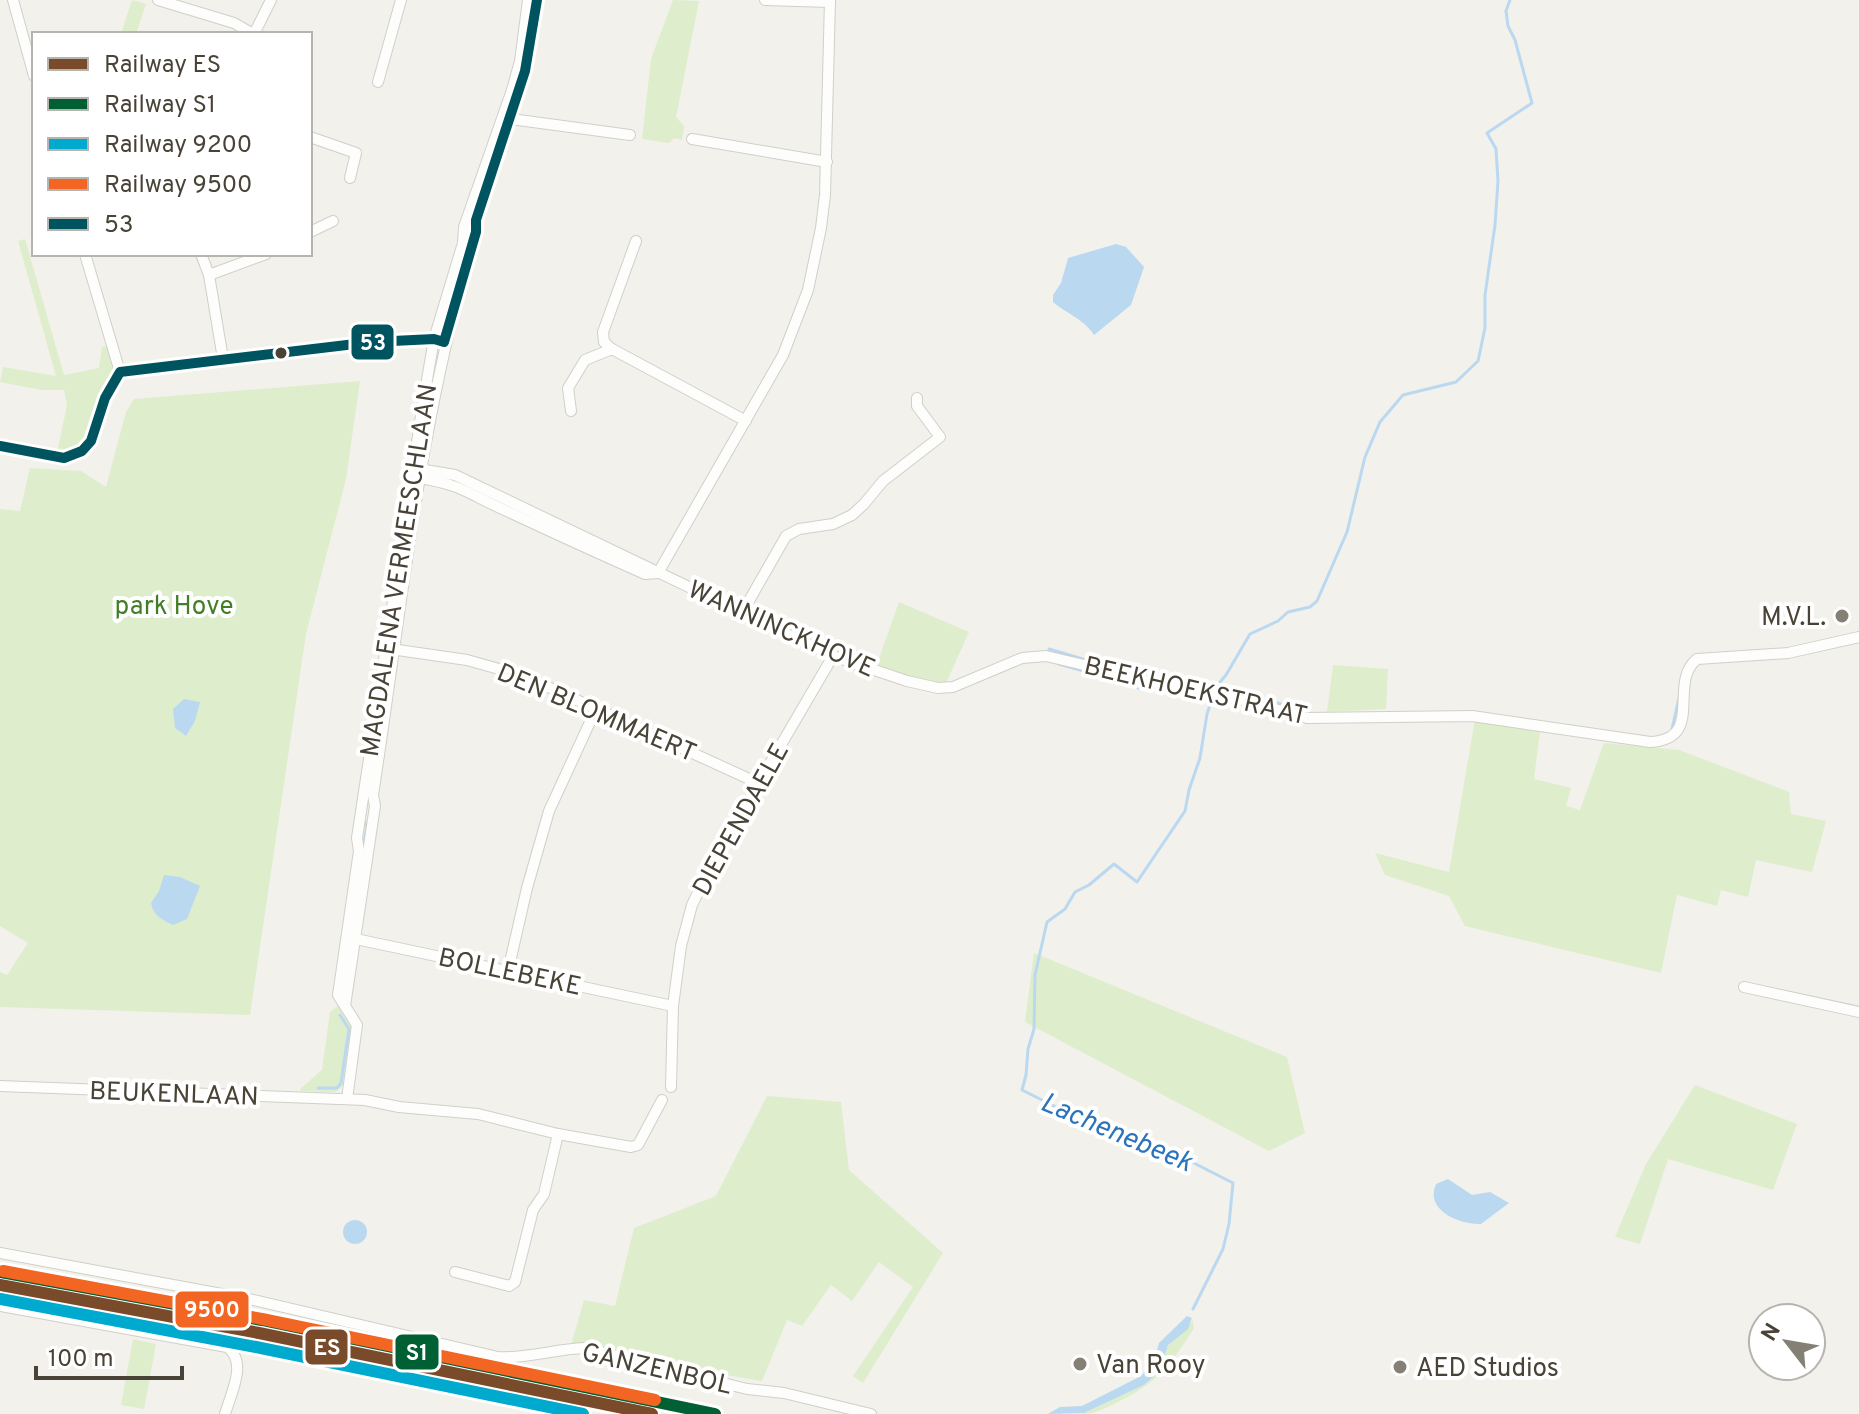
<svg xmlns="http://www.w3.org/2000/svg" width="1859" height="1414" font-family="Overpass,sans-serif">
  <rect width="100%" height="100%" fill="#f2f1ec"/>
  <g fill="#deeecc">
    <polygon points="132,0 146,4 136,34 121,34"/>
    <polygon points="673,0 699,1 676,117 684,126 682,140 674,138 669,143 642,139 651,59"/>
    <polygon points="25,239 64,375 99,368 102,347 107,346 114,373 99,398 85,441 67,452 57,453 67,405 64,390 41,390 0,382 3,367 56,376 18,241"/>
    <polygon points="360,381 346,479 306,634 250,1015 0,1007 0,972 7,975 28,943 0,926 0,509 20,511 30,468 81,471 106,487 126,412 134,399"/>
    <polygon points="899,602 969,632 946,683 918,680 876,667"/>
    <polygon points="1333,665 1388,669 1386,709 1327,712"/>
    <polygon points="1475,719 1540,731 1534,779 1571,788 1566,806 1580,810 1604,743 1679,750 1789,792 1791,814 1826,821 1812,872 1756,860 1748,897 1721,890 1717,906 1677,895 1661,973 1465,926 1449,896 1385,875 1375,853 1449,872"/>
    <polygon points="1034,953 1287,1057 1305,1133 1269,1151 1025,1022"/>
    <polygon points="339,1005 352,1026 343,1086 335,1092 301,1091 300,1089 322,1070 330,1012"/>
    <polygon points="1695,1085 1797,1124 1773,1190 1668,1159 1640,1244 1615,1237 1646,1164"/>
    <polygon points="767,1096 841,1102 849,1170 943,1253 863,1383 853,1376 913,1287 879,1262 852,1301 831,1285 802,1326 787,1320 762,1381 570,1349 584,1300 615,1306 634,1228 716,1196"/>
    <path d="M1192,1318l2,10c-24,38 -36,54 -76,74 -13,6 -22,12 -36,12l62,-29 16,-14 8,-26 24,-23z"/>
    <polygon points="133,1339 156,1344 144,1409 121,1405"/>
  </g>
  <g fill="#bbd8f1">
    <path d="M1116,244l10,3 18,20 -13,38 -37,30c-10,-16 -27,-21 -41,-33v-7l8,-12 7,-25z"/>
    <polygon points="184,699 200,702 195,721 186,736 175,728 173,709"/>
    <path d="M164,875l16,2 20,9 -13,33 -14,6c-10,-5 -20,-9 -22,-22l8,-12z"/>
    <path d="M1448,1179l24,16 18,-3 19,11 -28,21c-21,1 -57,-14 -45,-40z"/>
    <circle cx="355" cy="1232" r="12"/>
    <polygon points="1187,1316 1192,1318 1188,1329 1168,1345 1160,1371 1144,1385 1084,1413 1048,1414 1060,1407 1082,1406 1141,1376 1154,1361 1159,1343"/>
  </g>
  <g fill="none" stroke-linecap="round" stroke-linejoin="round">
    <g stroke="#bbd8f1" stroke-width="3">
      <polyline points="467,242 472,219"/>
      <polyline points="1049,649 1140,676"/>
      <polyline points="1059,664 1094,674 1105,681 1139,688"/>
      <polyline points="1207,685 1297,708"/>
      <polyline points="1216,687 1226,675 1250,634 1278,621 1288,612 1310,607 1317,601 1347,532 1365,457 1380,422 1403,395 1456,382 1478,361 1485,328 1485,295 1495,225 1498,181 1496,149 1487,133 1532,103 1515,40 1508,26 1506,11 1510,0"/>
      <polyline points="1672,729 1679,698"/>
      <polyline points="363,849 367,826 364,821"/>
      <polyline points="318,1088 337,1088 341,1083 349,1029 340,1015"/>
      <polyline points="1193,1309 1223,1249 1229,1224 1233,1183 1186,1159 1175,1158 1104,1131 1022,1090 1026,1075 1028,1049 1034,1029 1035,975 1047,922 1065,909 1075,892 1089,885 1114,864 1137,882 1185,811 1189,790 1200,758 1207,714 1213,696"/>
    </g>
    <defs>
      <g id="street">
        <polyline points="13,0 34,76"/>
        <polyline points="158,0 234,23 253,34"/>
        <polyline points="765,0 830,2"/>
        <polyline points="254,34 271,0"/>
        <polyline points="378,82 401,0"/>
        <polyline points="503,118 630,135"/>
        <polyline points="310,137 356,153 350,178"/>
        <polyline points="692,139 827,162"/>
        <polyline points="310,232 333,221"/>
        <polyline points="636,241 603,332 604,342 612,349 746,421"/>
        <polyline points="85,254 120,372"/>
        <polyline points="201,254 209,275 223,359"/>
        <polyline points="209,275 266,254"/>
        <polyline points="571,411 568,388 585,360 612,349"/>
        <polyline points="0,446 64,458 82,451 91,441 105,398 120,372 372,342 438,340"/>
        <path d="M413,468l42,7 378,181 74,25 31,7 15,-1 69,-29 24,-2 38,9 37,13 81,11 105,29 165,-2 178,26c56,-3 17,-59 47,-83l91,-6 71,-16"/>
        <path d="M417,478c43,5 55,18 92,34 45,21 91,42 136,62l13,-1"/>
        <polyline points="658,573 783,355 808,290 821,228 825,195 830,0"/>
        <polyline points="742,613 786,536 799,529 833,524 852,515 864,504 883,481 940,437 917,406 917,398"/>
        <polyline points="391,649 467,660 524,676 758,783"/>
        <polyline points="351,938 673,1006"/>
        <polyline points="508,971 527,888 549,811 596,709"/>
        <polyline points="1744,987 1859,1012"/>
        <path d="M345,1006l30,-200 -2,-11c29,-188 47,-382 103,-563v-12l49,-149 12,-71"/>
        <polyline points="0,1086 365,1100 399,1107 478,1114 558,1134 631,1147 638,1145 662,1100"/>
        <polyline points="671,1087 673,1006 681,946 692,905 713,861 833,656"/>
        <polyline points="347,1099 357,1025 338,995 359,851 357,838 422,409 434,339 463,243 464,227 512,90 520,61 528,0"/>
        <path d="M0,1253l249,46 249,58c29,2 57,-8 86,-9l163,41 37,4 87,21"/>
        <polyline points="455,1272 509,1286 515,1282 533,1210 544,1194 558,1134"/>
        <path d="M0,1306l227,41c21,15 4,46 -2,67"/>
      </g>
    </defs>
    <use href="#street" stroke="#d0cfc9" stroke-width="12"/>
    <use href="#street" stroke="#fdfdfc" stroke-width="10"/>
    <defs>
      <polyline id="bus-1" points="0,446 64,458 82,451 91,441 105,398 120,372 372,342 434,339 444,342 476,232 476,220 525,71 537,0"/>
    </defs>
    <use href="#bus-1" stroke="#fff" stroke-width="16"/>
    <use href="#bus-1" stroke="#005460" stroke-width="10"/>
    <defs>
      <polyline id="rail-1" points="0,1285 259,1333 652,1414"/>
      <polyline id="rail-2" points="0,1272 262,1320 715,1414"/>
      <polyline id="rail-3" points="0,1299 256,1347 583,1414"/>
      <polyline id="rail-4" points="3,1271 262,1319 655,1400"/>
    </defs>
    <use href="#rail-1" stroke="#fff" stroke-width="18"/>
    <use href="#rail-2" stroke="#fff" stroke-width="18"/>
    <use href="#rail-3" stroke="#fff" stroke-width="18"/>
    <use href="#rail-4" stroke="#fff" stroke-width="18"/>
    <use href="#rail-1" stroke="#7a4b2a" stroke-width="12"/>
    <use href="#rail-2" stroke="#005f33" stroke-width="12"/>
    <use href="#rail-3" stroke="#00a9ce" stroke-width="12"/>
    <use href="#rail-4" stroke="#f26522" stroke-width="12"/>
  </g>
  <circle fill="#494337" stroke="#fff" stroke-width="3" cx="281" cy="353" r="7"/>
  <g fill="#848076" stroke="#fff" stroke-width="3">
    <circle cx="1842" cy="616" r="8"/>
    <circle cx="1080" cy="1364" r="8"/>
    <circle cx="1400" cy="1367" r="8"/>
  </g>
  <g text-anchor="middle" stroke-width="8" stroke-linejoin="round" paint-order="stroke">
    <g font-size="26" fill="#494337" stroke="#fff">
      <text transform="translate(398 570) rotate(-81)" y="9">MAGDALENA VERMEESCHLAAN</text>
      <text transform="translate(782 628) rotate(24)" y="9">WANNINCKHOVE</text>
      <text transform="translate(1196 690) rotate(13)" y="9">BEEKHOEKSTRAAT</text>
      <text transform="translate(597 712) rotate(23)" y="9">DEN BLOMMAERT</text>
      <text transform="translate(740 819) rotate(-61)" y="9">DIEPENDAELE</text>
      <text transform="translate(510 971) rotate(12)" y="9">BOLLEBEKE</text>
      <text transform="translate(174 1093) rotate(2)" y="9">BEUKENLAAN</text>
      <text transform="translate(657 1368) rotate(13)" y="9">GANZENBOL</text>
    </g>
    <g font-size="26" fill="#427e27" stroke="#fff">
      <text x="174" y="614">park Hove</text>
    </g>
    <g font-size="26" fill="#494337" stroke="#fff" text-anchor="start">
      <text x="1826" y="625" text-anchor="end">M.V.L.</text>
      <text x="1096" y="1373">Van Rooy</text>
      <text x="1416" y="1376">AED Studios</text>
    </g>
    <g font-size="28" font-style="italic" fill="#2b74bb" stroke="#fff">
      <text transform="translate(1117 1131) rotate(23)" y="10">Lachenebeek</text>
    </g>
  </g>
  <g stroke="#fff" stroke-width="3">
    <rect x="350" y="323" width="45" height="38" rx="8" fill="#005460"/>
    <rect x="174" y="1290" width="76" height="39" rx="8" fill="#f26522"/>
    <rect x="304" y="1328" width="45" height="38" rx="8" fill="#7a4b2a"/>
    <rect x="394" y="1333" width="46" height="38" rx="8" fill="#005f33"/>
  </g>
  <g font-size="22" text-anchor="middle" font-weight="bold" fill="#fff">
    <text x="373" y="350">53</text>
    <text x="212" y="1317">9500</text>
    <text x="327" y="1355">ES</text>
    <text x="417" y="1360">S1</text>
  </g>
  <rect x="32" y="32" width="280" height="224" fill="#ffffff" stroke="#b6b4af" stroke-width="2"/>
  <rect x="48" y="58" width="40" height="12" fill="#7a4b2a" stroke="#b6b4af" stroke-width="2"/>
  <text x="104" y="72" font-size="24" fill="#494337">Railway ES</text>
  <rect x="48" y="98" width="40" height="12" fill="#005f33" stroke="#b6b4af" stroke-width="2"/>
  <text x="104" y="112" font-size="24" fill="#494337">Railway S1</text>
  <rect x="48" y="138" width="40" height="12" fill="#00a9ce" stroke="#b6b4af" stroke-width="2"/>
  <text x="104" y="152" font-size="24" fill="#494337">Railway 9200</text>
  <rect x="48" y="178" width="40" height="12" fill="#f26522" stroke="#b6b4af" stroke-width="2"/>
  <text x="104" y="192" font-size="24" fill="#494337">Railway 9500</text>
  <rect x="48" y="218" width="40" height="12" fill="#005460" stroke="#b6b4af" stroke-width="2"/>
  <text x="104" y="232" font-size="24" fill="#494337">53</text>
  <g transform="translate(1787 1342) rotate(301)"><circle r="38" fill="#ffffff" stroke="#b6b4af" stroke-width="2"/>
  <path d="M0-6L14 30L0 20L-14 30Z" fill="#848076"/>
  <text y="-12" font-size="22" font-weight="bold" text-anchor="middle" fill="#494337">N</text>
  </g>
  <path d="M36 1366v12h146v-12" fill="none" stroke="#494337" stroke-width="4"/>
  <text x="48" y="1366" font-size="24" fill="#494337" stroke="#ffffff" stroke-width="6" paint-order="stroke">100 m</text>
</svg>
